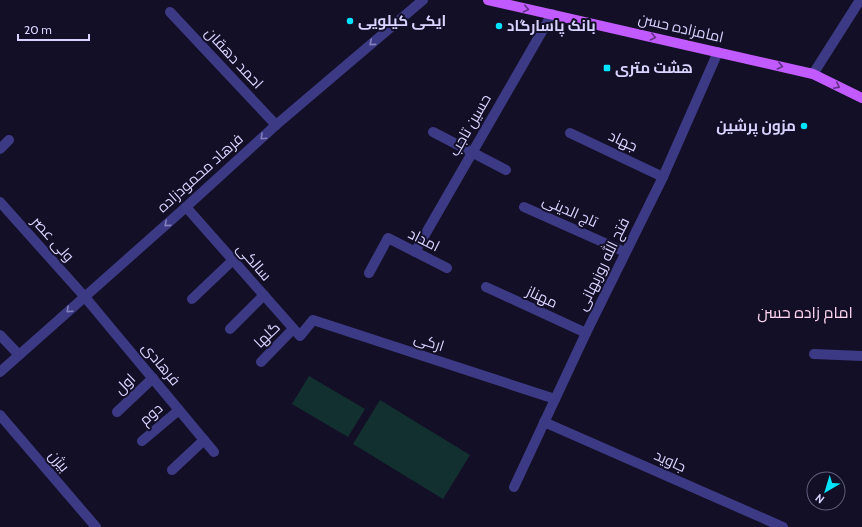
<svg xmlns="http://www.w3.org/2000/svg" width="862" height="527" font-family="Cabin,Cairo,sans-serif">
  <rect width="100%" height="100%" fill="#130f26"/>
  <g fill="#12302f">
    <polygon points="309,376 365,409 348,437 292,404"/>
    <polygon points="380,400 470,455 443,499 353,444"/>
  </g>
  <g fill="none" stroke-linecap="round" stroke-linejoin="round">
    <g stroke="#3d3a85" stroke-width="10">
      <polyline points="170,12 276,125"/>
      <polyline points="813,74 860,0"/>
      <polyline points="433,132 506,170"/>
      <polyline points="570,133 663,177"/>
      <polyline points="0,149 9,140"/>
      <polyline points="0,202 84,296 214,452"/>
      <polyline points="186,207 300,336 313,320 555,399"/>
      <polyline points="524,207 625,252"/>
      <polyline points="415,252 552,14"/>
      <polyline points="369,273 388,238 447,268"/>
      <polyline points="486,287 586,333"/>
      <polyline points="192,299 233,260"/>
      <polyline points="230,329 264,295"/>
      <polyline points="0,335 19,355"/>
      <polyline points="814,354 862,356"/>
      <polyline points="261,362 293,329"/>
      <polyline points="0,372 186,207 276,125 423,0"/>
      <polyline points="117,412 153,378"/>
      <polyline points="0,415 96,527"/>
      <polyline points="544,422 783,527"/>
      <polyline points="142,441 179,410"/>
      <polyline points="172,470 204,440"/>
      <polyline points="514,487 586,333 663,177 718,52"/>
    </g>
    <polyline stroke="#c25bff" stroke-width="10" points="488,0 813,74 862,98"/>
  </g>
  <defs><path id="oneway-chevron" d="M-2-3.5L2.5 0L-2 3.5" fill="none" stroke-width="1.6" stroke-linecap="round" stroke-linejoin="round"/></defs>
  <g stroke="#623188">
    <use href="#oneway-chevron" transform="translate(526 9) rotate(13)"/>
    <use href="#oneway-chevron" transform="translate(653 37) rotate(13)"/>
    <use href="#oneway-chevron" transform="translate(780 66) rotate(13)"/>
    <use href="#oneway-chevron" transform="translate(837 86) rotate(26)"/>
  </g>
  <g stroke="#837fbc">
    <use href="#oneway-chevron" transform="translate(372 43) rotate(140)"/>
    <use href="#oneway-chevron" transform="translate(263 137) rotate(137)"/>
    <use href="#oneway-chevron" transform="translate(167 224) rotate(139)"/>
    <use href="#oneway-chevron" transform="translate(69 310) rotate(138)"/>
  </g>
  <g fill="#00e5ff" stroke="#130f26" stroke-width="1.5">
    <circle cx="350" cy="21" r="4"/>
    <circle cx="499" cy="26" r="4"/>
    <rect x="603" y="64" width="8" height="8" rx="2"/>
    <circle cx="804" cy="126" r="4"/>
  </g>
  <g text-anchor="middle" stroke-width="4" stroke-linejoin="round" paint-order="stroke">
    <g font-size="15" font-weight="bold" fill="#d9d4ff" stroke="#130f26" text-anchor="start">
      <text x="358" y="26">ایکی کیلویی</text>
      <text x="507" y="31">بانک پاسارگاد</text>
      <text x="615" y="73">هشت متری</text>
      <text x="796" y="131" text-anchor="end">مزون پرشین</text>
    </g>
    <g font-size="15" fill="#d9d4ff" stroke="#130f26">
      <text transform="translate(681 28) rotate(13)" y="5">امامزاده حسن</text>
      <text transform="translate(234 58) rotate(47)" y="5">احمد دهقان</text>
      <text transform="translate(470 125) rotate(-60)" y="5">حسین تاجب</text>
      <text transform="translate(623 141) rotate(25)" y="5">جهاد</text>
      <text transform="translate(200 173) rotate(-42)" y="5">فرهاد محمودزاده</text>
      <text transform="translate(570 211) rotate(24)" y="5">تاج الدینی</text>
      <text transform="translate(53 239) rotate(48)" y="5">ولی عصر</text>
      <text transform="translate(424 240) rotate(27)" y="5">امداد</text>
      <text transform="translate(254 262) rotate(49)" y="5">سالکی</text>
      <text transform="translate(603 264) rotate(-64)" y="5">فتح الله روزبهانی</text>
      <text transform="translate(542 297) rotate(25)" y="5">مهناز</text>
      <text transform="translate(267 335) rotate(-44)" y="5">گلها</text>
      <text transform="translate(429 342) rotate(18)" y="5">ارکی</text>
      <text transform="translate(161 364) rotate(50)" y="5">فرهادی</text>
      <text transform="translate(125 384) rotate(-44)" y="5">اول</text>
      <text transform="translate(151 414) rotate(-41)" y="5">دوم</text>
      <text transform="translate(59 461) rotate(49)" y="5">بیژن</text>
      <text transform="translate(670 461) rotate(24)" y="5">جاوید</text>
    </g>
    <g font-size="16" fill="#ffd6f0" stroke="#130f26">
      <text x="805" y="318">امام زاده حسن</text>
    </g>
  </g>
  <g transform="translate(826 491) rotate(218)"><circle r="19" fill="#130f26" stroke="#625e7d"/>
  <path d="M0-3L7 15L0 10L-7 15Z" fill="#00e5ff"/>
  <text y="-6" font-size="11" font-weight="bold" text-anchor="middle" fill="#d9d4ff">N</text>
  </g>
  <path d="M18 34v6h71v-6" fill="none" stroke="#d9d4ff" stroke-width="2"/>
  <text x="24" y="34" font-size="12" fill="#d9d4ff" stroke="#130f26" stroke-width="3" paint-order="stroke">20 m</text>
</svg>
